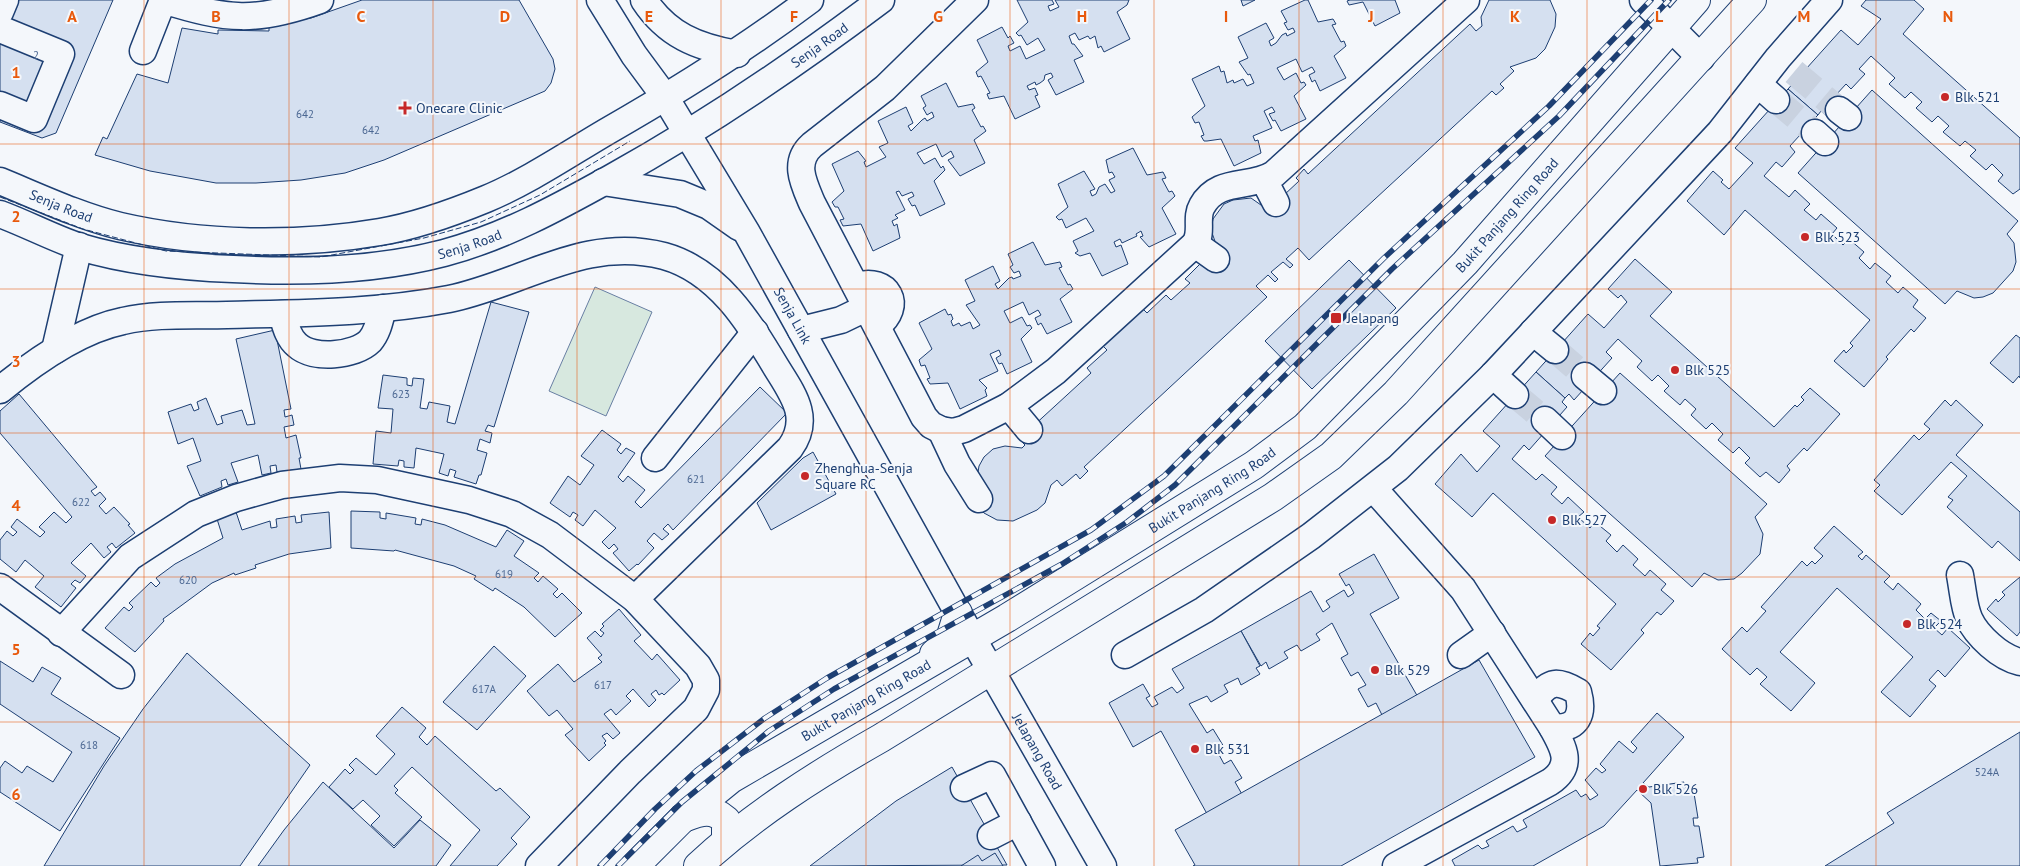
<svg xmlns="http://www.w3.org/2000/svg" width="2020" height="866" font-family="'PT Sans',sans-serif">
  <rect width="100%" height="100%" fill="#f4f7fb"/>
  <polygon fill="#d7e8df" stroke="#687fa3" points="595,287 652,312 606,416 549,391"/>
  <g fill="#d5e0f0" stroke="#1d3f73">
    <polygon points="0,0 113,0 56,133 42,138 0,122"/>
    <polygon points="362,0 519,0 553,59 555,69 551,83 545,91 384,160 345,173 301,180 256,183 216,183 150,171 95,155 103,137 107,139 137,74 168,83 182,28 218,34 218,30 269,31 269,25 311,18"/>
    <polygon points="1017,0 1052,0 1054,4 1048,6 1050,11 1059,7 1055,0 1129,0 1127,5 1117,12 1130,39 1104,52 1101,46 1098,48 1095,36 1090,39 1088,36 1079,40 1075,33 1069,36 1072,44 1074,44 1083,56 1074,60 1084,82 1056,95 1048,80 1053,77 1051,73 1045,75 1044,80 1040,83 1036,85 1035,82 1027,86 1029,90 1035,88 1038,95 1035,96 1040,107 1015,119 1004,96 989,99 987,94 990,93 981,76 978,77 976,72 988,62 977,40 1002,27 1008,38 1010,36 1014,43 1008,46 1010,51 1020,46 1026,59 1045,50 1038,38 1027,45 1021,35 1019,36 1016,33 1028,22"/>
    <polygon points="1241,0 1255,0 1243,6"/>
    <polygon points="1305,0 1308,0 1318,22 1333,19 1336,24 1332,25 1341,42 1344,41 1346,46 1334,56 1346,78 1320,91 1315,80 1312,82 1309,75 1315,72 1312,67 1302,72 1296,59 1277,68 1284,80 1296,73 1301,83 1304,82 1306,85 1294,96 1306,119 1281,131 1275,120 1273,121 1269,114 1275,112 1272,107 1264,111 1272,128 1253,136 1255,141 1258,140 1261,153 1234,166 1221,139 1207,141 1204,141 1201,136 1204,135 1199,122 1195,123 1192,117 1205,106 1192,79 1219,66 1221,72 1224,71 1227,83 1233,80 1234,83 1243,79 1247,86 1254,83 1250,74 1248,75 1239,62 1248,58 1238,37 1266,23 1274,38 1269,41 1271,46 1276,43 1282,35 1286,33 1287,36 1295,32 1293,28 1288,30 1284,23 1287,22 1281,11"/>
    <polygon points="1350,0 1395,0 1400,13 1375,26 1363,2 1349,5 1347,1"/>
    <polygon points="1489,0 1550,0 1556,14 1555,27 1545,49 1536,58 1510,67 1514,71 1500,84 1504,88 1496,95 1492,91 1309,260 1298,248 1286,259 1293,265 1290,268 1283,262 1271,272 1278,279 1275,282 1268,275 1256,286 1267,297 1084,467 1088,471 1080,479 1076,474 1062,486 1057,480 1051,485 1045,503 1037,510 1013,521 997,520 984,513 973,503 979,466 984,457 993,449 1005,446 1022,448 1025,445 1019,439 1091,373 1087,368 1107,350 1103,346 1143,309 1147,313 1166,295 1171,300 1190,283 1185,279 1217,247 1211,230 1213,219 1224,204 1233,200 1251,198 1268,210 1299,181 1296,178 1304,169 1308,174 1470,24 1476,31 1482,26 1481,17"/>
    <polygon points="1866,0 1914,0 1924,9 1903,34 2020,138 2020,189 2013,194 1998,181 2003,175 1992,164 1986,170 1970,156 1976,150 1965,141 1960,146 1943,132 1949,126 1938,116 1932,122 1916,108 1922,102 1911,92 1905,98 1889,84 1895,78 1871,56 1859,69 1865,74 1851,89 1846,84 1835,96 1841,101 1827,116 1821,111 1818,115 1788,89 1841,30 1858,45 1881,19 1861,6"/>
    <polygon points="946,83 958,107 973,104 975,108 972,110 981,127 983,126 986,131 974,140 985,163 960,176 948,160 954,157 951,151 942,157 936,144 917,153 924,164 935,158 941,168 943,166 945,170 934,181 945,204 920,216 915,205 912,206 908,199 914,196 912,192 902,196 899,191 896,192 905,210 895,215 898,218 892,221 894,226 897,224 900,238 873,251 861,224 843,226 840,220 844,219 838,207 835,207 832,202 844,191 832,164 858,151 866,161 864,162 866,167 886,157 879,147 888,143 878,121 906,107 913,123 908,126 911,131 922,120 925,118 927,121 934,117 932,112 927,115 923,108 926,106 921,96"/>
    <polygon points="1788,89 1818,115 1814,119 1820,124 1806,140 1800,135 1790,146 1795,152 1782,167 1776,162 1764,176 1789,197 1795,190 1810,204 1804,210 1816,220 1821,214 1837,228 1832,234 1843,245 1849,239 1864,252 1859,258 1870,269 1875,263 1891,276 1886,282 1898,293 1903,287 1918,300 1913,307 1926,318 1914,332 1911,329 1886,357 1888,359 1864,387 1834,361 1844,350 1846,353 1853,346 1850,343 1870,320 1745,210 1724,235 1687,201 1713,171 1723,180 1721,182 1729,189 1753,163 1735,148"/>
    <polygon points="1872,90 2018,221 2007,234 2014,243 2016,262 2013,271 1993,293 1983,297 1974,298 1957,291 1945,304 1798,173"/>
    <polygon points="1133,148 1147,175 1163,172 1166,178 1162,179 1169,192 1172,191 1175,196 1162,208 1176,234 1149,247 1140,237 1143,236 1141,231 1136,234 1137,236 1122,243 1120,239 1114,242 1116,247 1121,245 1128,264 1102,276 1090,253 1080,256 1075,253 1078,251 1073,241 1094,231 1086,218 1066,228 1062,219 1059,220 1056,217 1068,207 1058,184 1084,171 1095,189 1090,191 1092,196 1096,194 1099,187 1105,184 1111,193 1115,191 1109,180 1115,177 1112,172 1109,173 1106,160"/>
    <polygon points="1033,242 1045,265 1060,262 1062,267 1059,268 1068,285 1070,284 1073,289 1060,299 1072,322 1047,334 1041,323 1038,325 1035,318 1041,315 1038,310 1029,315 1023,302 1004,311 1010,323 1022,317 1027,326 1030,325 1032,328 1021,339 1032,362 1007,374 1002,363 999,364 996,358 1001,355 999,350 990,354 998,371 979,380 987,388 985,390 987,396 960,409 948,383 930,384 927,379 930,378 925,365 921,366 919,360 932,349 919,323 945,309 948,315 951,314 953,319 951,321 953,326 959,323 961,326 970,322 973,329 980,325 966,305 975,301 965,280 993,266 1000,281 995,284 998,289 1009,278 1012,277 1013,279 1021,276 1019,271 1014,273 1010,267 1013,265 1008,254"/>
    <polygon points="1635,259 1672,292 1650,316 1774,427 1795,405 1797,407 1804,400 1801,397 1810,388 1840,414 1807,451 1804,448 1787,466 1790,470 1779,483 1766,472 1760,477 1745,463 1750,458 1739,447 1733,453 1718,440 1723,434 1712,423 1706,429 1691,415 1696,409 1685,399 1680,405 1664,391 1669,386 1658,375 1652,381 1637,367 1642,361 1618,339 1606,352 1612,358 1574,400 1569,394 1565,398 1536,372 1588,314 1604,328 1627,302 1621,295 1618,298 1608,289"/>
    <polygon points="1349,260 1396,308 1312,389 1265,341"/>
    <polygon points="491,302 529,312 494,427 488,425 485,431 492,433 490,443 480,439 477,450 487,453 481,475 479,475 476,484 454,477 456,471 450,469 448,476 439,473 444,454 416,448 414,468 404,467 404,461 399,460 398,466 373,464 376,431 391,433 393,409 378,408 383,375 407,378 407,385 412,386 413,378 424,379 420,408 427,409 429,402 450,406 447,422 455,424"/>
    <polygon points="275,330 291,409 284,410 285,417 292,415 294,425 284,427 286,438 296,435 301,458 299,458 301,469 277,472 276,465 270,466 271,473 262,475 258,455 231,463 238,482 228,485 226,479 221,481 222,487 200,496 187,466 201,461 193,438 178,444 168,412 191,404 194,411 199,409 197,402 206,398 217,425 223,423 221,416 242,410 247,425 255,424 236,339"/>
    <polygon points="2016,335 2020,338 2020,378 2019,376 2013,383 1990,363"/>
    <polygon points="1536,372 1565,398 1562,402 1567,407 1529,450 1524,445 1512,459 1536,480 1542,474 1557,487 1551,494 1562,504 1568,497 1584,512 1578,517 1590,528 1595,522 1611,535 1606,541 1617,552 1623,545 1638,559 1633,565 1645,576 1650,570 1666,584 1661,590 1674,601 1661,615 1657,612 1641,630 1644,633 1611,670 1581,644 1590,633 1593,636 1600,628 1597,626 1616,604 1493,493 1472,517 1435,484 1461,454 1477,472 1500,446 1483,431"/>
    <polygon points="1620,373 1767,504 1755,517 1763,534 1760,554 1742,573 1734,579 1718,580 1704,573 1692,587 1545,456"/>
    <polygon points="760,387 787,413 673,530 668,524 663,529 669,534 662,540 654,533 647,541 654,548 638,565 637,564 629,571 613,553 618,549 614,544 609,549 602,542 616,528 595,510 583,526 575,520 578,515 573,512 570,517 550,503 568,476 580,485 594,465 581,456 602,430 621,444 617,450 621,454 626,448 635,453 618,477 623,482 628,476 645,490 635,502 641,508"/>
    <polygon points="19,394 97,487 91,491 95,496 100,492 106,499 99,506 106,514 114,507 130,524 128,525 135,533 116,548 112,543 107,547 111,552 104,558 91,543 71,563 86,576 80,583 75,580 71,584 76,588 61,607 35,587 44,576 25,560 16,572 0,559 0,540 7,531 13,536 17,532 11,527 17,519 40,537 45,532 39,527 54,512 66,523 72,517 0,433 0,411"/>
    <polygon points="1945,400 1951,406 1956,400 1983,425 1956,455 2020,512 2020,561 1998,541 1992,548 1947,507 1953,500 1948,497 1967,476 1951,462 1902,515 1874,491 1880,485 1874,480 1914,435 1919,440 1930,429 1924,424"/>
    <polygon points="813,452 836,494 771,530 757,503 803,458"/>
    <polygon points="351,511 380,512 380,518 386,519 386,513 416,518 415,524 421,525 422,519 445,525 496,547 507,530 524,541 514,556 539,573 534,578 538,582 543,576 558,589 553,594 557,598 562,593 582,613 555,637 524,607 495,588 493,591 474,579 476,576 454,566 395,550 394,551 351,548"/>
    <polygon points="236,512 242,530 270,521 271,528 277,527 276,519 295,516 296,523 302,522 301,515 329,512 331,548 289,554 255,565 256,568 235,575 234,573 212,583 163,619 164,621 135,652 105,628 124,607 129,611 133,607 129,603 151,582 156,587 160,583 156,578 175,564 223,538 217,519"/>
    <polygon points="1834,526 1863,552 1858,556 1862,560 1866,555 1890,576 1884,582 1893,590 1898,583 1921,604 1916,610 1925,619 1931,613 1941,621 1934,628 1942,635 1948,628 1970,648 1945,677 1938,670 1929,680 1936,686 1910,717 1881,692 1913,657 1837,588 1780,652 1815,683 1791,711 1760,684 1767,677 1757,668 1750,675 1722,649 1742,627 1747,632 1766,611 1761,607 1802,561 1807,566 1812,561 1815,564 1823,556 1814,548"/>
    <polygon points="1374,554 1399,598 1370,614 1456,763 1413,789 1377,723 1384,719 1376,703 1368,707 1358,689 1366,685 1358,672 1351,676 1341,658 1348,654 1332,623 1316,634 1320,640 1301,651 1297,645 1284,652 1288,658 1269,669 1266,662 1261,666 1241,631 1311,591 1323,612 1330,607 1326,601 1344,590 1348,597 1354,593 1349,584 1346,586 1339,574"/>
    <polygon points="2020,577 2020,632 2017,636 1987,609 1996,599 1998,602 2005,595 2002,592"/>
    <polygon points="619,609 641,635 634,641 652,660 657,654 680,680 664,695 662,693 659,695 656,690 651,694 656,700 649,707 633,689 626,696 631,701 616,715 611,709 604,714 620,733 613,739 607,733 602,736 606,741 604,743 606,745 589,761 565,735 573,729 557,710 549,716 527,691 558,664 574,682 602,662 598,658 602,655 587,638 595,631 601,637 604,633 600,630 604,626 602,624"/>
    <polygon points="1241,631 1260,666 1256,668 1260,674 1241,685 1238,678 1224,685 1228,692 1211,702 1207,696 1189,704 1207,733 1213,729 1224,747 1217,751 1224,764 1231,760 1242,778 1235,782 1243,796 1251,792 1292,855 1273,866 1236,866 1161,731 1133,747 1109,703 1143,684 1150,696 1146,698 1152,707 1158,704 1154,697 1172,687 1177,693 1184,688 1172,669"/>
    <polygon points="494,646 526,676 477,730 443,702"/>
    <polygon points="187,653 310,765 240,866 44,866 104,766 143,709"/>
    <polygon points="1479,660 1535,757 1341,866 1193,866 1195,865 1175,830"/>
    <polygon points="0,661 33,682 42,667 61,678 51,694 120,738 60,831 0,792 0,768 5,761 22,773 27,766 53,782 72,752 0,704"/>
    <polygon points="402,707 426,728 419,737 427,745 435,736 496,791 500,788 530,817 511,838 517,844 497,866 450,866 480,830 412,767 394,786 398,790 395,793 422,817 394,846 371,825 380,816 363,800 353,809 329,787 345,769 350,774 354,770 349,765 356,758 376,775 395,754 376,736"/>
    <polygon points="1657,713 1684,737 1643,783 1649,787 1684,782 1685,787 1693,787 1698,818 1693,818 1694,826 1699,826 1704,857 1697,858 1698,863 1660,866 1651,803 1637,790 1604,826 1533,866 1455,866 1452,860 1478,845 1482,849 1489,846 1486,841 1513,826 1517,832 1527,827 1523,820 1576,790 1581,797 1586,794 1590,800 1598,795 1585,780 1596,768 1602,773 1606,770 1600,764 1619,741 1633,753 1637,748 1631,742"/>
    <polygon points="2020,732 2020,866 1825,866 1894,823 1887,813"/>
    <polygon points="952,767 1007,865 810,866 896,801"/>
    <polygon points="323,782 394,848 420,820 451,845 436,866 258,866 284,830"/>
    <polygon points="995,853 1003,866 961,866 978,855 982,861"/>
  </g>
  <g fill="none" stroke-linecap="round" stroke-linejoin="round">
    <g stroke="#c9d2e0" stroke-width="26" stroke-dasharray="26 13" stroke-linecap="butt">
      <polyline points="1794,72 1839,110"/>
      <polyline points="1776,100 1815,133"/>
      <polyline points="1555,350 1585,376"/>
      <polyline points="1515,395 1545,420"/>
    </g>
    <defs>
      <g id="minor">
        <path id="s1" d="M600,0l34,55 31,42 82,136 211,380 145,253"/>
        <path d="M644,0c23,35 53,47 93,54"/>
        <path d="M975,0l-90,88 -73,57c-19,17 -9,37 0,58l112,214 7,8 10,5 12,2 11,-3 45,-23 47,-35 139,-127c8,-12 0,-26 7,-38 16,-29 48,-17 72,-32l192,-174"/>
        <polyline points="1643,0 1701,58"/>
        <polyline points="0,12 5,0"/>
        <polyline points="0,29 61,54 34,119 0,105"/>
        <path d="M143,51l20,-51c64,20 93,23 157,0"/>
        <polyline points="1758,84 1776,100"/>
        <polyline points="1839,110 1848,117"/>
        <polyline points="1815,133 1825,142"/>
        <polyline points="1264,180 1276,203"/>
        <path id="s2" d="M0,181c39,16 79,35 120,45 82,19 178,20 260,6 36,-6 72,-19 106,-33 41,-17 81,-44 120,-67 70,-40 139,-83 204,-132"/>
        <polyline points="603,182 680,194 709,206 739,227"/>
        <path id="s3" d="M0,214c27,10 53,24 80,33 50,15 102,20 153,22 71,4 142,2 211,-16 60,-16 113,-45 167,-75 94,-52 184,-113 270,-178"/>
        <polyline points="1195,244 1216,259"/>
        <path d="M856,286c32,-10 48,20 21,40"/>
        <path d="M282,314c3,10 6,24 15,31 16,15 58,11 73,-4 8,-9 10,-22 13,-33"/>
        <polyline points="801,330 841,320 868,307"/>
        <polyline points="1533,332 1555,350"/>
        <polyline points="55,350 79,246"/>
        <polyline points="1493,375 1515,395"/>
        <polyline points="1585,376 1603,391"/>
        <path d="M0,390c34,-28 79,-60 123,-69 34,-8 70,-5 104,-6 74,-2 149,-2 222,-16 74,-15 136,-64 215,-43 54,15 85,66 112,111 16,26 36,51 14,81l-155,151"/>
        <polyline points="1009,406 1029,430"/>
        <polyline points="1545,420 1562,436"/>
        <polyline points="941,430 957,464 979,499"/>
        <polyline points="655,458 755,332"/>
        <path d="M1374,489l89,100 89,138c12,21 22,39 -2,55l-154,84"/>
        <path d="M1960,575c6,33 3,46 30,70 9,8 18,14 30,17"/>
        <polyline points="0,587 121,675"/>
        <polyline points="61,633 130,557 196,514 236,498 282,485 340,478 377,480 469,500 512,514 550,535 635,599 698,666 706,680 706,690 696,709 630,772 539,866"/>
        <polyline points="1125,655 1204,610 1311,536 1398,468 1493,375 1720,132 1778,58 1829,0"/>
        <polyline points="1461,655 1492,633"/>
        <path d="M1535,700c14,-20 23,-20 43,-8 6,22 0,38 -26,35"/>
        <polyline points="964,788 992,775 1042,866"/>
        <polyline points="991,836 1018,822"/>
      </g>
      <g id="major">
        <polyline points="934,654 950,639 958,613"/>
        <path d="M683,818c17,-6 28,-11 43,2v21"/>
        <path id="s4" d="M635,866l48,-48 48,-39 276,-161 247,-153 51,-38 160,-164 231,-263"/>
        <path d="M698,866c55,-51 118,-91 183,-128l392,-241 58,-41 65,-63 356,-393"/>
      </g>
    </defs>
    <use href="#minor" stroke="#1d3f73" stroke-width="29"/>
    <use href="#major" stroke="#1d3f73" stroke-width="30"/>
    <use href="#minor" stroke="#f4f7fb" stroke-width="26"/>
    <use href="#major" stroke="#f4f7fb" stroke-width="28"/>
    <defs>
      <g id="rail">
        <polyline points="600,866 655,809 696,771 765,718 827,678 1091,530 1164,476 1384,258 1549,106 1651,0"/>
        <polyline points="618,866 682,802 769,731 834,689 1062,564 1127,522 1175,485 1392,269 1559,116 1669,0"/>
      </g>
    </defs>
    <use href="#rail" stroke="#1d3f73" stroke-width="5.5"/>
    <use href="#rail" stroke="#f4f7fb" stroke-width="4" stroke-dasharray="11" stroke-linecap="butt"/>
    <polyline stroke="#1d3f73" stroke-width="1" stroke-dasharray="6 2.5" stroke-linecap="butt" points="0,197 83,229 166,251 321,257 424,238 481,222 540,195 630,141"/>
  </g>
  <path fill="none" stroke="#e8590c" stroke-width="1" stroke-opacity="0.55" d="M144,0v866M289,0v866M433,0v866M577,0v866M721,0v866M866,0v866M1010,0v866M1154,0v866M1299,0v866M1443,0v866M1587,0v866M1731,0v866M1876,0v866M0,144h2020M0,289h2020M0,433h2020M0,577h2020M0,722h2020"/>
  <g fill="#c62828" stroke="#f4f7fb" stroke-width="2">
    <circle cx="1945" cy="97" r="5"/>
    <path d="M402.5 100.5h5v5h5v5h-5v5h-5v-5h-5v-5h5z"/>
    <circle cx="1805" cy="237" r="5"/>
    <rect x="1330" y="312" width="12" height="12" rx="2.5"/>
    <circle cx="1675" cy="370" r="5"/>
    <circle cx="805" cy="476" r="5"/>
    <circle cx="1552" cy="520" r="5"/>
    <circle cx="1907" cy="624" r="5"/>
    <circle cx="1375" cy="670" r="5"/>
    <circle cx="1195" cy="749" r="5"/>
    <circle cx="1643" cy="789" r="5"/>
  </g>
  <g text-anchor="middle" stroke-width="4" stroke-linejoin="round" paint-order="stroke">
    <g font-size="11" fill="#4b6792">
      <text x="36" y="59">2</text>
      <text x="305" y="118">642</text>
      <text x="371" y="134">642</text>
      <text x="401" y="398">623</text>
      <text x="696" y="483">621</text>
      <text x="81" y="506">622</text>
      <text x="504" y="578">619</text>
      <text x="188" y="584">620</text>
      <text x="603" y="689">617</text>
      <text x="484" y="693">617A</text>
      <text x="89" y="749">618</text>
      <text x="1987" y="776">524A</text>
    </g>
    <g font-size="14" fill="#1d3f73" stroke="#f4f7fb">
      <text dy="5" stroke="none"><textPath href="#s3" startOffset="885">Senja Road</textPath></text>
      <text dy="5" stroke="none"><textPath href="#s2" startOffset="66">Senja Road</textPath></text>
      <text dy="5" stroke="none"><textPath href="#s4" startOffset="1096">Bukit Panjang Ring Road</textPath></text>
      <text dy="5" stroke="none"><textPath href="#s3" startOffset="481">Senja Road</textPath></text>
      <text dy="5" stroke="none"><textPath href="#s1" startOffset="370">Senja Link</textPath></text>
      <text dy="5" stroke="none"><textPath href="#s4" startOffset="691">Bukit Panjang Ring Road</textPath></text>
      <text dy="5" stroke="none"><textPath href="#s4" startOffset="286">Bukit Panjang Ring Road</textPath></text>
      <text dy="5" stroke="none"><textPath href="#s1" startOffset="870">Jelapang Road</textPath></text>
    </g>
    <g font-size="14" fill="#1d3f73" stroke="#f4f7fb" text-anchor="start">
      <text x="1955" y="102">Blk 521</text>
      <text x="416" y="113">Onecare Clinic</text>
      <text x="1815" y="242">Blk 523</text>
      <text x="1347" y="323">Jelapang</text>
      <text x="1685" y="375">Blk 525</text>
      <text x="815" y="473">Zhenghua-Senja<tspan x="815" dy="16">Square RC</tspan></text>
      <text x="1562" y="525">Blk 527</text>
      <text x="1917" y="629">Blk 524</text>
      <text x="1385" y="675">Blk 529</text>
      <text x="1205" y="754">Blk 531</text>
      <text x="1653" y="794">Blk 526</text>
    </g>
  </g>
  <g font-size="16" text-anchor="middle" font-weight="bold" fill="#e8590c" stroke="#f4f7fb" stroke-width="4" stroke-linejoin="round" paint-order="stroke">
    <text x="72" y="22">A</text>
    <text x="216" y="22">B</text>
    <text x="361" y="22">C</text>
    <text x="505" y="22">D</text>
    <text x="649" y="22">E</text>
    <text x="794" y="22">F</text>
    <text x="938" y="22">G</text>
    <text x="1082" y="22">H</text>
    <text x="1226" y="22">I</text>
    <text x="1371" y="22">J</text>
    <text x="1515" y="22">K</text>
    <text x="1659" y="22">L</text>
    <text x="1804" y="22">M</text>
    <text x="1948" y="22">N</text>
    <text x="16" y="78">1</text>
    <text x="16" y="222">2</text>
    <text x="16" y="367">3</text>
    <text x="16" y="511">4</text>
    <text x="16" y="655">5</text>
    <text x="16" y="800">6</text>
  </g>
</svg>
